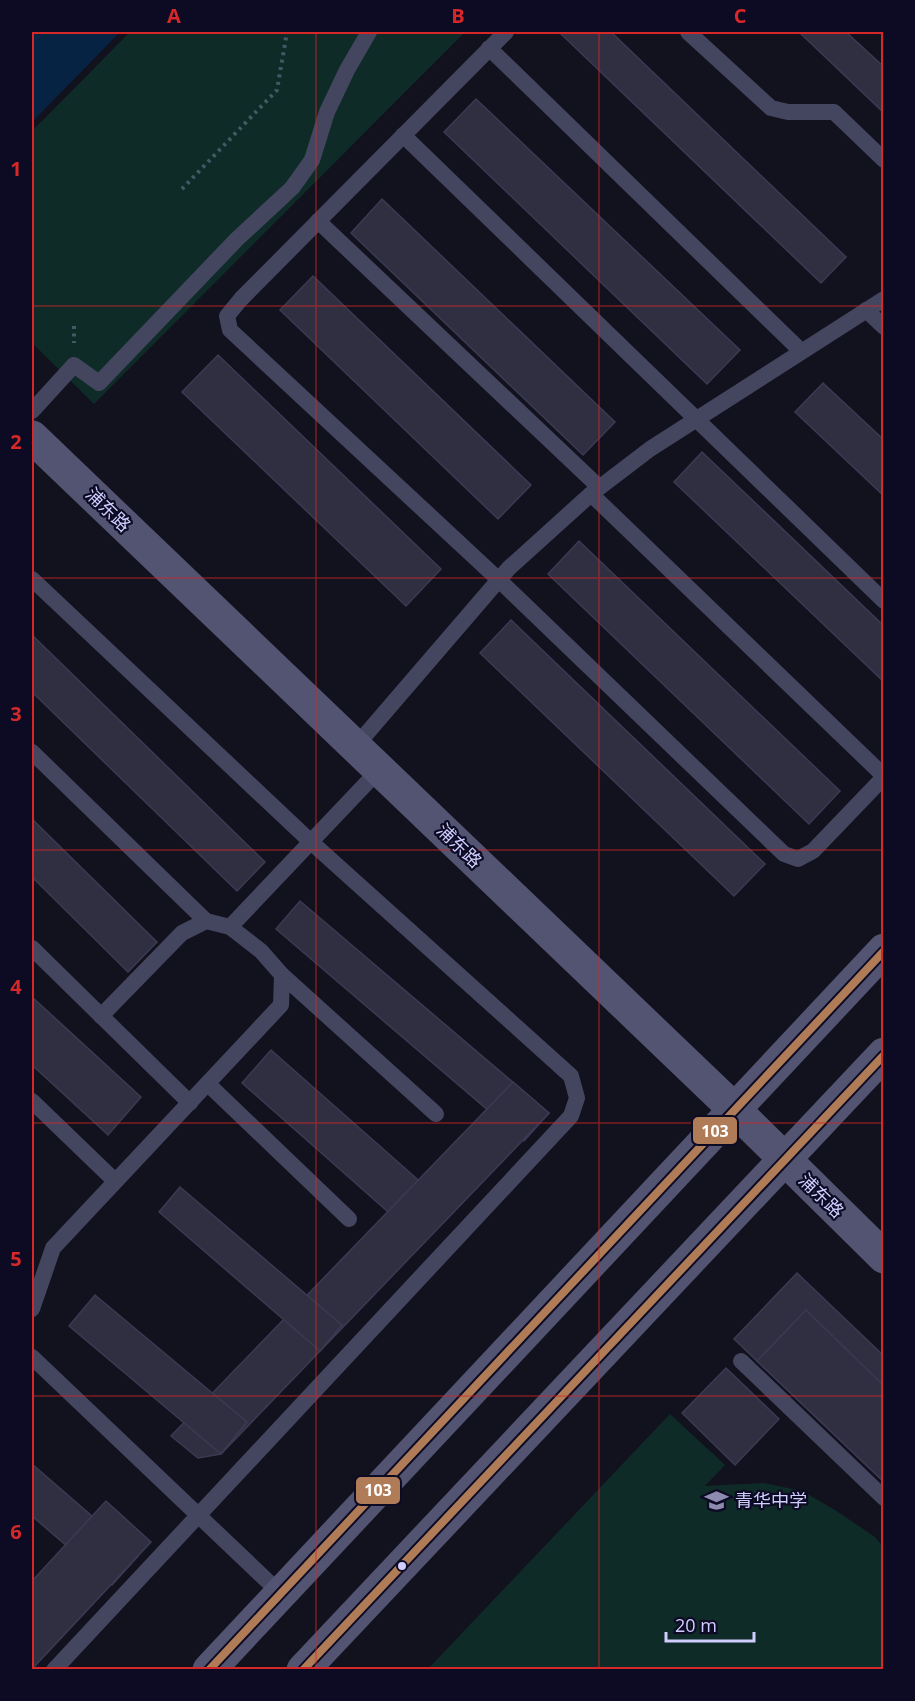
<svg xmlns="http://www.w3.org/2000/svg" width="915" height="1701" font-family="'Open Sans','Noto Sans SC',sans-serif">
  <rect width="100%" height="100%" fill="#12111e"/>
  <g fill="#0f2b28">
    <polygon points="130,32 465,32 94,404 32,343 32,131"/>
    <polygon points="670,1414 725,1465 705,1486 764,1483 802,1491 835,1510 875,1537 883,1547 883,1669 428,1669"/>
  </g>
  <polygon fill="#072344" points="32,32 120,32 32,122"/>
  <g fill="#302e41" stroke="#3c3a53" stroke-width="1.5">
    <polygon points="559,32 611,32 846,257 821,283"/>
    <polygon points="799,32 846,32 884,67 884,113"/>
    <polygon points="476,99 740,350 707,384 444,132"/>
    <polygon points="382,199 615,422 583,455 351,233"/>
    <polygon points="313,276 531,485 498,519 280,310"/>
    <polygon points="218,355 441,569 406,606 182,392"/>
    <polygon points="823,383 884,440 884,496 795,412"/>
    <polygon points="702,452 884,626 884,682 674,482"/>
    <polygon points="579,541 840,791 809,824 548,574"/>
    <polygon points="511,620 765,864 734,896 480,653"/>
    <polygon points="32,635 265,862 237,891 32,692"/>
    <polygon points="32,819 157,942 128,972 32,877"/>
    <polygon points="300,901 549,1113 524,1141 276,929"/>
    <polygon points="32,997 141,1097 108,1135 32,1065"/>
    <polygon points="271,1050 450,1208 421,1241 242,1083"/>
    <polygon points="513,1082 549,1113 221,1454 198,1458 171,1436"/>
    <polygon points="180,1187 342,1325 320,1351 159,1212"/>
    <polygon points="797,1273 884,1356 884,1482 734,1339"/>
    <polygon points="95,1295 247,1422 221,1454 69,1326"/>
    <polygon points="806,1310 884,1386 884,1482 757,1361"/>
    <polygon points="726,1368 779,1419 735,1465 682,1413"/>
    <polygon points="32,1464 138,1556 112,1585 32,1516"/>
    <polygon points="106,1501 151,1542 32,1669 32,1581"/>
  </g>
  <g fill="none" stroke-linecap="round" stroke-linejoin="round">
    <g stroke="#445865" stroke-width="4" stroke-dasharray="3 4.5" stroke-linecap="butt">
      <polyline points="182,189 277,90 287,32"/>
      <polyline points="74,326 74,343"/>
    </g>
    <g stroke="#444660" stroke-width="16">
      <polyline points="506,32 241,299 227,316 230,330 499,580 784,854 798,859 813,851 884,777"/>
      <polyline points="688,32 771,108 788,112 834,112 884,160"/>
      <polyline points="489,48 801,351"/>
      <polyline points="403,135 884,601"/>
      <polyline points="318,221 599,487"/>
      <polyline points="866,310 884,327"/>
      <polyline points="32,411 74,365 99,383 237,239 292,188 312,160 327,112 347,70 369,32"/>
      <polyline points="591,494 884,776"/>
      <polyline points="32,579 311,842 571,1076 577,1098 571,1116 54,1670"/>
      <polyline points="355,747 509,568 591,494 650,449 884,299"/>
      <polyline points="32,752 206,921"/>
      <polyline points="230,927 379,770"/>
      <polyline points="32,948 190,1103"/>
      <polyline points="282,975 436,1114"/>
      <polyline points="208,1084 349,1219"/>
      <polyline points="32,1101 115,1181"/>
      <polyline points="32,1309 53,1248 281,1005 282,975 261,951 230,927 206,921 182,933 101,1016"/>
      <polyline points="32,1357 280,1593"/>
      <polyline points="741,1361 884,1498"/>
    </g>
    <g stroke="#535472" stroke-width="33">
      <polyline points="32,437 734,1109 884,1257"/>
      <polyline points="209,1670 884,950"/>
      <polyline points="303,1670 884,1054"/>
    </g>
    <defs>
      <g id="bus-1">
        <polyline points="209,1670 884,951"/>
        <polyline points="303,1670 884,1055"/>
      </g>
    </defs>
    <use href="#bus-1" stroke="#0d0b24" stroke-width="12"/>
    <use href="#bus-1" stroke="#b07c57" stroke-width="8"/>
  </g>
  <path fill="none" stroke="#d62828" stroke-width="1.5" stroke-opacity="0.55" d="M316,32v1638M599,32v1638M32,306h852M32,578h852M32,850h852M32,1123h852M32,1396h852"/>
  <defs>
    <symbol id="school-bare" viewBox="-9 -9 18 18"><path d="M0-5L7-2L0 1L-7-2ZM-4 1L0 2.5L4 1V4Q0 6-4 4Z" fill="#8d8cb0" stroke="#0d0b24" stroke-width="2.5" paint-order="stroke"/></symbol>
  </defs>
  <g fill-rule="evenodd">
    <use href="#school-bare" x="700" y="1484" width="33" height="33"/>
  </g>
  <circle fill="#cfceff" stroke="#0d0b24" stroke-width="2" cx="402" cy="1566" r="5"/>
  <g text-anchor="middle" stroke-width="4.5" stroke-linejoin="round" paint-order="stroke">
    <g font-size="18" fill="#cfceff" stroke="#0d0b24">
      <text transform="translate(108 510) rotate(44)" y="6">浦东路</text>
      <text transform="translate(459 846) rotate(44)" y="6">浦东路</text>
      <text transform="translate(821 1196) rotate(44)" y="6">浦东路</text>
    </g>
    <g font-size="18" fill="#cfceff" stroke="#0d0b24" text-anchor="start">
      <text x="735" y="1507">青华中学</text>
    </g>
  </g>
  <g stroke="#0d0b24" stroke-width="2">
    <rect x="692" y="1116" width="46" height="29" rx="6" fill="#b07c57"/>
    <rect x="355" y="1476" width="46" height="29" rx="6" fill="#b07c57"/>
  </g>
  <g font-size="16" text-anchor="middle" font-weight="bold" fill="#fff">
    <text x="715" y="1137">103</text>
    <text x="378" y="1496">103</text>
  </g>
  <rect width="915" height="1701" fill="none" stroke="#0d0b24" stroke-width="66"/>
  <path d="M666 1632v9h88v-9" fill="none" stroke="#cfceff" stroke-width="3"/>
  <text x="675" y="1632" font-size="18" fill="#cfceff" stroke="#0d0b24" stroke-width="4.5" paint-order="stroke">20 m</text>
  <rect x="33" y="33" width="849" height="1635" fill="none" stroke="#d62828" stroke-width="2"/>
  <g font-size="20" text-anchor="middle" font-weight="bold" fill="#d62828">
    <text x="174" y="23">A</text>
    <text x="458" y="23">B</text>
    <text x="740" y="23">C</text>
    <text x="16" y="176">1</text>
    <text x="16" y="449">2</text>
    <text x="16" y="721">3</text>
    <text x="16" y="994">4</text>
    <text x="16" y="1266">5</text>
    <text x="16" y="1539">6</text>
  </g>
</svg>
